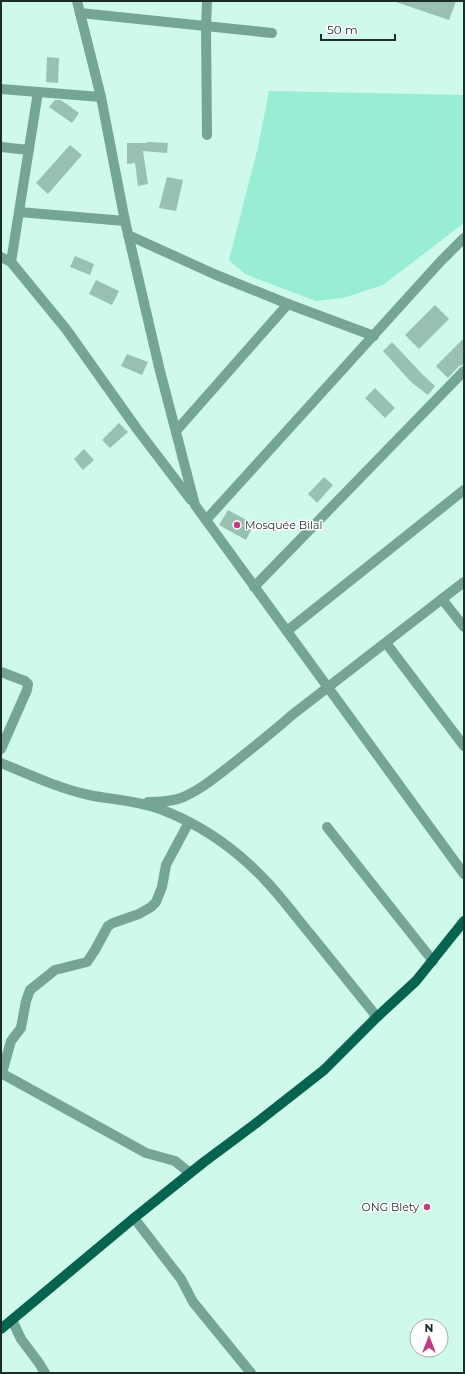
<svg xmlns="http://www.w3.org/2000/svg" width="465" height="1374" font-family="Montserrat,sans-serif">
  <rect width="100%" height="100%" fill="#cef9eb"/>
  <polygon fill="#98edd4" points="269,91 464,95 464,223 383,285 343,298 316,301 245,274 229,260 258,147"/>
  <g fill="#98c1b4">
    <polygon points="397,1 456,1 449,20 396,2"/>
    <polygon points="47,57 59,58 58,83 46,82"/>
    <polygon points="55,100 61,100 79,113 72,123 49,107"/>
    <polygon points="147,142 168,143 167,153 143,151 148,184 138,186 135,163 127,164 127,143 147,143"/>
    <polygon points="70,145 82,155 48,194 36,183"/>
    <polygon points="167,177 183,180 176,211 159,208"/>
    <polygon points="75,256 94,264 90,275 70,267"/>
    <polygon points="96,280 119,291 112,305 89,294"/>
    <polygon points="435,305 449,319 419,349 405,335"/>
    <polygon points="464,338 464,364 459,366 448,378 436,366"/>
    <polygon points="392,342 423,375 435,386 428,395 411,382 383,351"/>
    <polygon points="127,354 148,362 142,375 121,366"/>
    <polygon points="375,388 395,408 385,418 365,398"/>
    <polygon points="119,423 128,432 110,448 102,440"/>
    <polygon points="84,449 94,460 83,470 74,459"/>
    <polygon points="324,477 333,485 317,503 308,494"/>
    <polygon points="228,510 254,524 246,540 219,525"/>
  </g>
  <g fill="none" stroke-linecap="round" stroke-linejoin="round">
    <g stroke="#75a596" stroke-width="10">
      <polyline points="77,1 101,97 125,221 159,367 195,505 464,874"/>
      <polyline points="80,13 272,33"/>
      <polyline points="1,89 101,97"/>
      <polyline points="207,135 206,26 207,1"/>
      <polyline points="1,147 29,150"/>
      <polyline points="19,212 125,221"/>
      <polyline points="128,235 214,274 288,304 374,336"/>
      <polyline points="1,257 11,262 66,329 137,429 191,500"/>
      <polyline points="11,262 38,92"/>
      <polyline points="176,431 288,304"/>
      <polyline points="206,520 440,262 464,238"/>
      <polyline points="254,587 464,371"/>
      <polyline points="442,599 464,627"/>
      <polyline points="287,631 464,490"/>
      <polyline points="386,643 464,746"/>
      <polyline points="1,672 25,681 28,684 27,690 1,749"/>
      <path d="M1,763c29,12 57,25 88,32 24,5 46,5 71,14 40,15 77,41 106,72 16,17 30,36 45,54 22,27 44,55 66,82"/>
      <path d="M148,802c11,0 22,0 33,-4 20,-8 37,-23 54,-36 20,-16 39,-31 57,-47l172,-133"/>
      <polyline points="327,827 433,961"/>
      <polyline points="1,1073 146,1153 175,1161 190,1173"/>
      <polyline points="2,1073 11,1041 21,1028 26,1001 30,990 55,970 87,962 95,950 108,926 113,923 139,914 151,907 156,902 162,887 166,865 189,822"/>
      <polyline points="134,1218 181,1279 193,1302 251,1373"/>
      <polyline points="12,1320 21,1339 39,1363 45,1373"/>
    </g>
    <polyline stroke="#056350" stroke-width="10" points="1,1329 134,1218 204,1162 255,1124 324,1070 377,1017 416,981 464,921"/>
  </g>
  <g fill="#c13c80" stroke="#fff" stroke-width="1.5">
    <circle cx="237" cy="525" r="4"/>
    <circle cx="427" cy="1207" r="4"/>
  </g>
  <g text-anchor="middle" stroke-width="3" stroke-linejoin="round" paint-order="stroke">
    <g font-size="11" fill="#1c2d28" stroke="#fff" text-anchor="start">
      <text x="245" y="529">Mosquée Bilal</text>
      <text x="419" y="1211" text-anchor="end">ONG Blety</text>
    </g>
  </g>
  <rect width="465" height="1374" fill="none" stroke="#1c2d28" stroke-width="4"/>
  <g transform="translate(429 1338)"><circle r="19" fill="#ffffff" stroke="#a4aba9"/>
  <path d="M0-3L7 15L0 10L-7 15Z" fill="#c13c80"/>
  <text y="-6" font-size="11" font-weight="bold" text-anchor="middle" fill="#1c2d28">N</text>
  </g>
  <path d="M321 34v6h74v-6" fill="none" stroke="#1c2d28" stroke-width="2"/>
  <text x="327" y="34" font-size="12" fill="#1c2d28" stroke="#ffffff" stroke-width="3" paint-order="stroke">50 m</text>
</svg>
